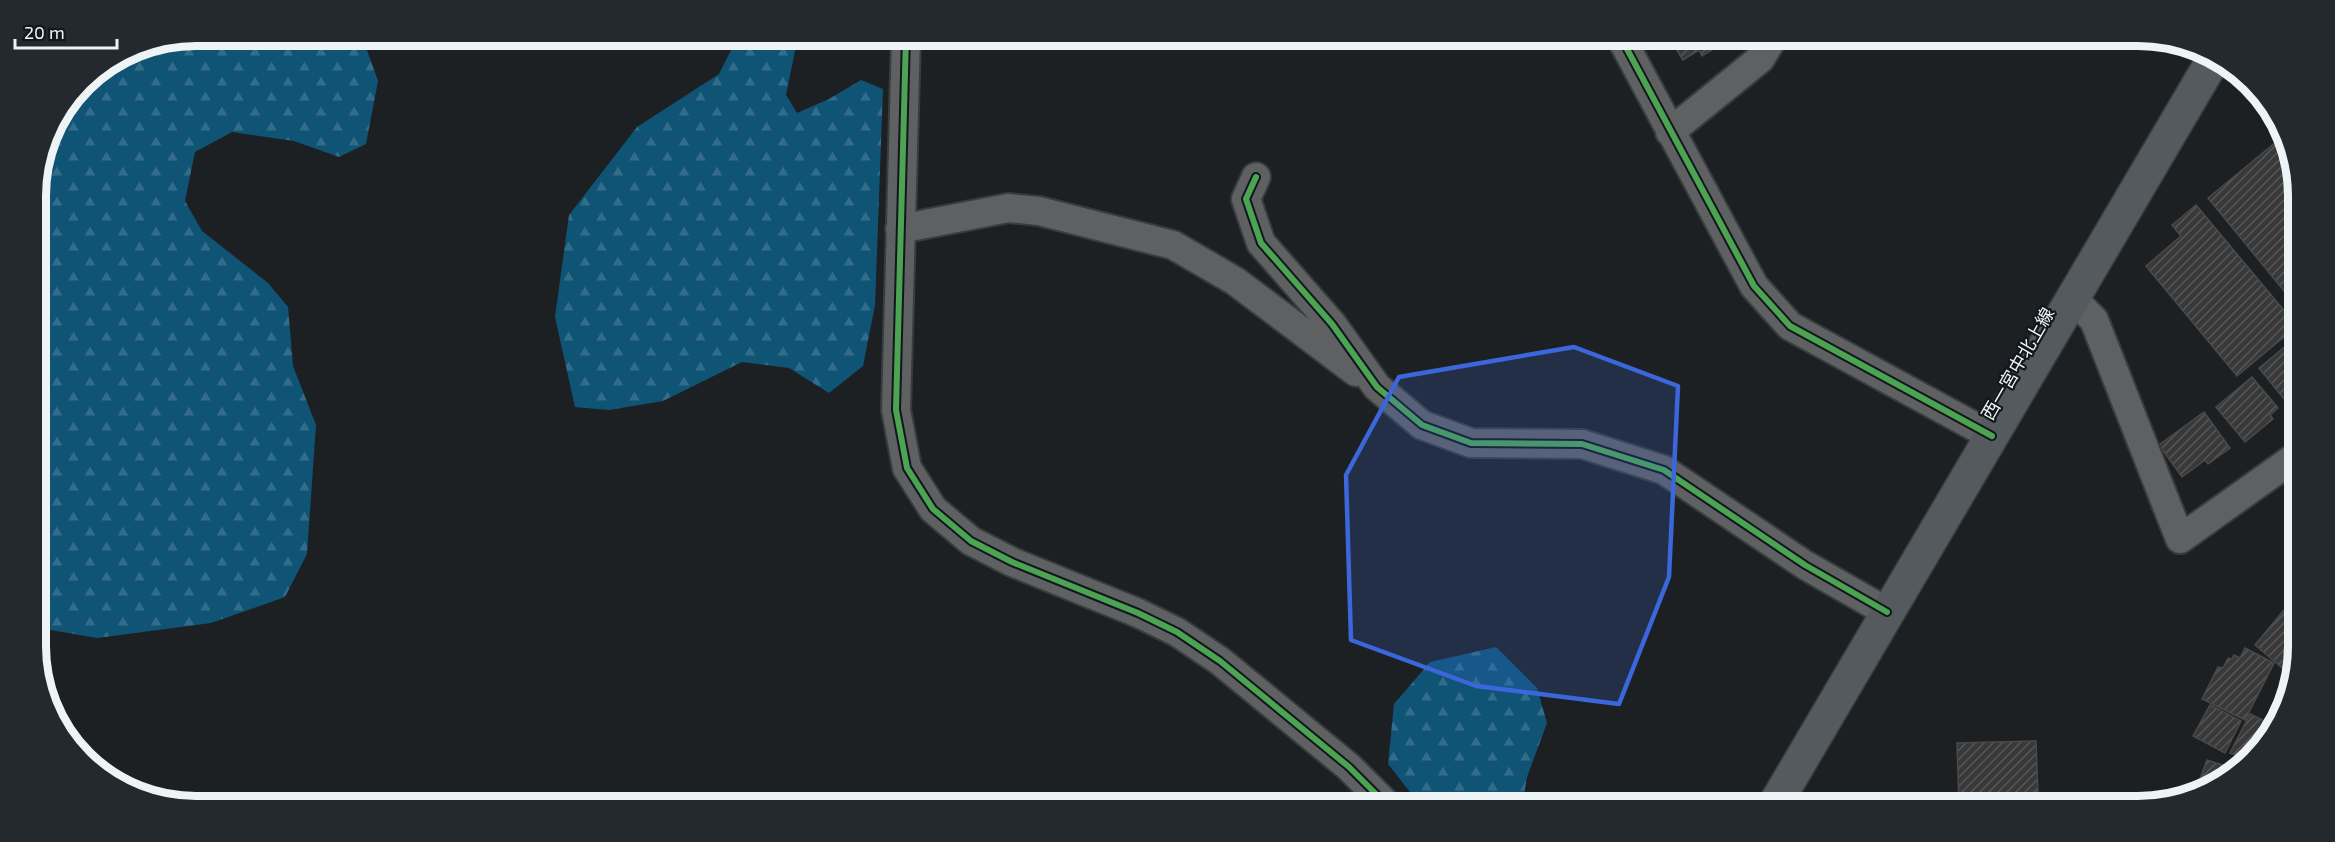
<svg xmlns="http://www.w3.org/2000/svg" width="2335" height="842" font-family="'Exo 2','Noto Sans JP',sans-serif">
  <defs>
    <pattern id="forest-firs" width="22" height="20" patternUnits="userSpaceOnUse" patternTransform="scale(1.5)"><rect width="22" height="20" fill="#0f5375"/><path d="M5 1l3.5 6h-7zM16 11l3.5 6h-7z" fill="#326c89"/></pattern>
    <pattern id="building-hatch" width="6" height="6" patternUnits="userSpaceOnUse" patternTransform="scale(1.5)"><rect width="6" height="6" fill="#39393a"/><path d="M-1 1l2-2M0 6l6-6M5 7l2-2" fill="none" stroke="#565657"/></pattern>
  </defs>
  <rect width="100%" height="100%" fill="#1d2022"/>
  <g fill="url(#forest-firs)">
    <polygon points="196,36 362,36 378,81 366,144 339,157 294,141 232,132 195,152 185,201 202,231 268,283 288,307 293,366 316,425 307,554 285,597 211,623 97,638 39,628 36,185 53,125 90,76 135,48"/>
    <polygon points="738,36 798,36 786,95 797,113 829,99 861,80 883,89 875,305 863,366 829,393 789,368 742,362 663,401 609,410 575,407 555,317 569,215 637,127 719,74"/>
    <polygon points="1496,647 1537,688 1547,723 1527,777 1522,806 1421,806 1388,764 1394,704 1430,662"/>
  </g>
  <g fill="url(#building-hatch)" stroke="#494949" stroke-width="1.5">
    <polygon points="1668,36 1735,36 1702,56 1699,50 1683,60"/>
    <polygon points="2281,138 2298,175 2298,308 2208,198"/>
    <polygon points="2196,205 2297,326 2237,376 2146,266 2181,236 2172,225"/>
    <polygon points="2298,336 2298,398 2289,405 2259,368"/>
    <polygon points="2252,377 2278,408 2270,415 2273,419 2245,442 2216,407"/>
    <polygon points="2204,412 2230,448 2208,464 2205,460 2182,477 2159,445"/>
    <polygon points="2299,592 2299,646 2297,661 2287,672 2255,645"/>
    <polygon points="2245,648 2274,663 2245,720 2202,699 2218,667 2223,668 2228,658 2232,659 2234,655 2240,658"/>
    <polygon points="2210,705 2241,721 2225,753 2193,736"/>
    <polygon points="2250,714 2271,724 2247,758 2230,753"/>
    <polygon points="2036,741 2038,794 2087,793 2088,806 1959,806 1957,743"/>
    <polygon points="2207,760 2238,770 2197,787"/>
  </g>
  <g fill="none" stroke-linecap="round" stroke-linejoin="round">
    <defs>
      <g id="minor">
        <polyline points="906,36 896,410 907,468 933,509 971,541 1012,562 1138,613 1177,632 1220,661 1349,767 1388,806"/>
        <polyline points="1620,36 1754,286 1790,326 1992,436"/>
        <polyline points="1670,132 1760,59 1774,36"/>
        <polyline points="1256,177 1246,199 1261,243 1332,324 1377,387 1422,425 1471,443 1582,444 1664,470 1805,565 1887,612"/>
        <polyline points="900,229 1008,208 1039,211 1173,245 1235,281 1356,372"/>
        <polyline points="2073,299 2094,320 2180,539 2298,455"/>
      </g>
      <polyline id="secondary" points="1774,806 2213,60"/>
    </defs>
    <use href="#minor" stroke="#393c3e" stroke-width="32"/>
    <use href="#secondary" stroke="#393c3e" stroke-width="36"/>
    <use href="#minor" stroke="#5e6062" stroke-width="28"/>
    <use href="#secondary" stroke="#545a5e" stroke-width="33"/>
    <defs>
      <g id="cycleway">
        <polyline points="906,36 896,410 907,468 933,509 971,541 1012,562 1138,613 1177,632 1220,661 1349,767 1388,806"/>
        <polyline points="1620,36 1754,286 1790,326 1992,436"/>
        <polyline points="1256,177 1246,199 1261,243 1332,324 1377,387 1422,425 1471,443 1582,444 1664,470 1805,565 1887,612"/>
      </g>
    </defs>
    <use href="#cycleway" stroke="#11171c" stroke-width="10"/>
    <use href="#cycleway" stroke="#4ca352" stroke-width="6"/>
  </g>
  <path fill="#3c67dc" fill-opacity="0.2" stroke="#3c67dc" stroke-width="4.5" stroke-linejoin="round" d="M1574,347l104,39 -9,191 -50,127 -143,-18 -125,-46 -5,-165 53,-98z"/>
  <g text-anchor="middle" stroke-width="4.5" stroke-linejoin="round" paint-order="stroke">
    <g font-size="18" fill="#eef3f6" stroke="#11171c">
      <text transform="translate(2018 364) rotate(-60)" y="6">西一宮中北上線</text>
    </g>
  </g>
  <path d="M0 0H2335V842H0ZM196 46H2138A150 150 0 0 1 2288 196V646A150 150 0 0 1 2138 796H196A150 150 0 0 1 46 646V196A150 150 0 0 1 196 46Z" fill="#23292d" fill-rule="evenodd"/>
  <path fill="none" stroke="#eef3f6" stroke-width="8" d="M196 46H2138A150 150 0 0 1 2288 196V646A150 150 0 0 1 2138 796H196A150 150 0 0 1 46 646V196A150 150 0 0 1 196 46Z"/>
  <path d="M15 39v9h102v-9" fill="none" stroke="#eef3f6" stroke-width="3"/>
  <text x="24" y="39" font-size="18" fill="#eef3f6" stroke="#11171c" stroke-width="4.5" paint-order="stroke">20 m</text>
</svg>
